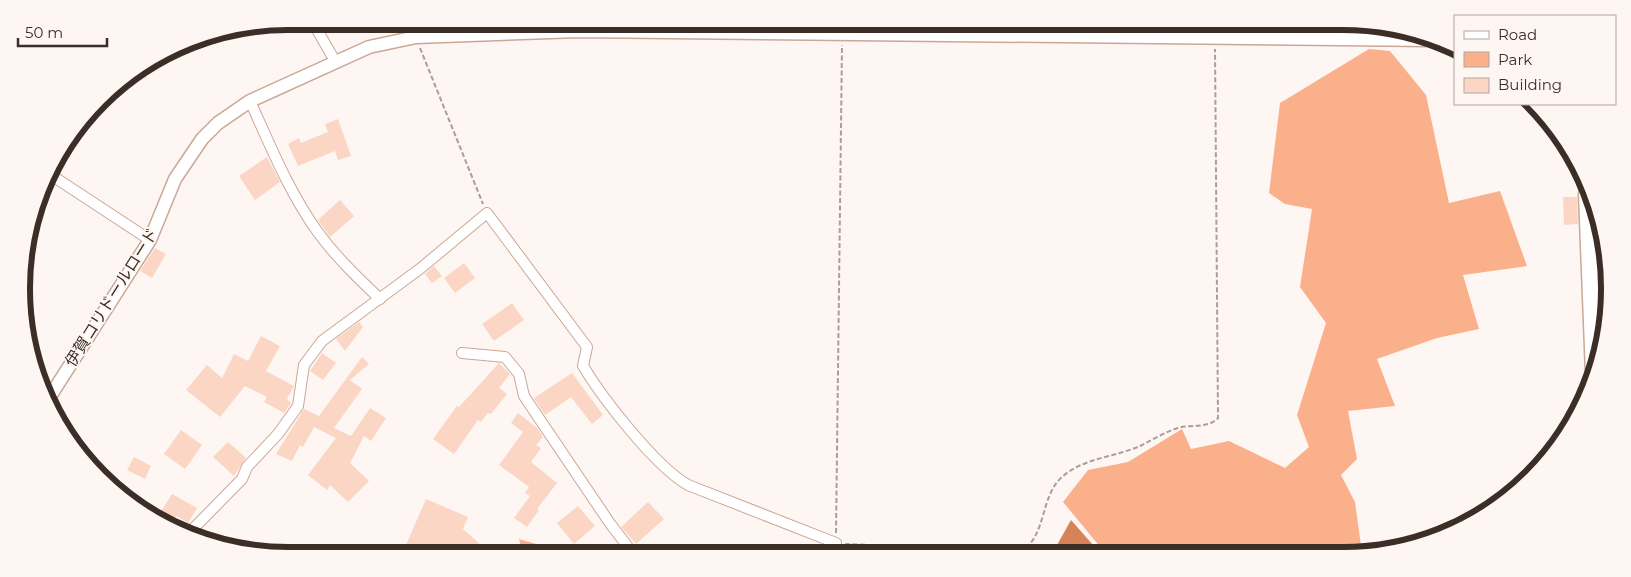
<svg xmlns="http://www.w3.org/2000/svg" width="1631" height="577" font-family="Montserrat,'Noto Sans JP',sans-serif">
  <rect width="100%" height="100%" fill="#fef6f2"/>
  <g fill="#fbb08c">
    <polygon points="1369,49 1390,51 1426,95 1449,203 1500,191 1527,266 1463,275 1479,329 1437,338 1377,359 1395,406 1348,411 1357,459 1341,475 1355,502 1362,553 1106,554 1063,502 1088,470 1128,462 1182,429 1191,449 1229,441 1285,468 1309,447 1297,415 1326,323 1300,287 1312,209 1285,204 1269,193 1280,103"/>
    <polygon points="519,539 550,548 559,555 523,555"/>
  </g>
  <polygon fill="#d68359" points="1071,520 1101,554 1052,554"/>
  <g fill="#fbd6c5">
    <polygon points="338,119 351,156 338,160 335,151 298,166 288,144 299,138 301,143 328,132 325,124"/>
    <polygon points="267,157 280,182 255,200 239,176"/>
    <polygon points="1563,197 1577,197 1578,224 1564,225"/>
    <polygon points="340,200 354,216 330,237 318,220"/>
    <polygon points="155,248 166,254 152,278 140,271"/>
    <polygon points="464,263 475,278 455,293 444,278"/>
    <polygon points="434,266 442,276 432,283 425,274"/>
    <polygon points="512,303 524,320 494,341 482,324"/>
    <polygon points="359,322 363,327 345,351 336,339"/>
    <polygon points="261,336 280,346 266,371 294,386 287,399 291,403 284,413 264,402 267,397 245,386 220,417 186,390 207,365 222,378 234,354 248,361"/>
    <polygon points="322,353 336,363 323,380 310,371"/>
    <polygon points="362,357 369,364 350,380 362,389 334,428 351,436 370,408 386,418 371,441 364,436 350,463 369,481 348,502 330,485 327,490 308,475 336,438 314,427 303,447 300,445 292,461 276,454 304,409 319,416"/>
    <polygon points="499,363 510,374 499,388 507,394 491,414 488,413 481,422 478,420 454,454 433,439 457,406 459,407"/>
    <polygon points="572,373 603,415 592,424 571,397 545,415 534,398"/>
    <polygon points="518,413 537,428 543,437 536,445 541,448 531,462 557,483 537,509 539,510 527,527 514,518 530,496 525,493 529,487 499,465 523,432 511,423"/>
    <polygon points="181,430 202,445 185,469 164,454"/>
    <polygon points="228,442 246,458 234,476 213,457"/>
    <polygon points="134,457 151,466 145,479 127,470"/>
    <polygon points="172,494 197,508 188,523 177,516 170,524 139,510 146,501 160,513"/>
    <polygon points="426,499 468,517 463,529 492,555 429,555 406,545"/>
    <polygon points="648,502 664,519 636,544 621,527"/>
    <polygon points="578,506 595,526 574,544 557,523"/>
  </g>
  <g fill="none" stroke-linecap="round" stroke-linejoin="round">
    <defs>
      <g id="minor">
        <polyline points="312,21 335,61"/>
        <path d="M250,101c20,44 39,91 67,130 18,25 41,47 63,68"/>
        <polyline points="48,173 150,240"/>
        <polyline points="462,353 505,357 519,374 524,396 609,522 634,555"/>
        <path d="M189,533l53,-54 5,-12 31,-33 20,-28 6,-41 18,-24 99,-73 66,-55 100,134 -4,19c20,33 72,100 105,119l148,58"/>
      </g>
      <polyline id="tertiary" points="49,398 150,240 175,179 202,139 218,123 250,101 369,47 416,37 579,31 1431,40"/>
      <polyline id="primary" points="1587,194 1594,374"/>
    </defs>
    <use href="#minor" stroke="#cba796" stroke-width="12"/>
    <use href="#tertiary" stroke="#cba796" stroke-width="15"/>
    <use href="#primary" stroke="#cba796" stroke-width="19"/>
    <g stroke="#a99f99" stroke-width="2" stroke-dasharray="5 2.5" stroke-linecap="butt">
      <polyline points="420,48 483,204"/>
      <polyline points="836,533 842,45"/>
      <path d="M845,544l97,4 87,-3c17,-19 13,-50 33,-68 21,-19 53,-20 78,-31 12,-6 25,-14 38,-18 13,-4 30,1 40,-10l-3,-369"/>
    </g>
    <use href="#minor" stroke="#fff" stroke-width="10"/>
    <use href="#tertiary" stroke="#fff" stroke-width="12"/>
    <use href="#primary" stroke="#fff" stroke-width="16"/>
  </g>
  <g text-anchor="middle" stroke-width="4" stroke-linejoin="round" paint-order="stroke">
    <g font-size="16" fill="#3c2e27" stroke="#fef6f2">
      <text transform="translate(111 297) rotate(-58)" y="6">伊賀コリドールロード</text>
    </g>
  </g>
  <path d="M0 0H1631V577H0ZM288 30H1343A258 258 0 0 1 1601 288V289A258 258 0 0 1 1343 547H288A258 258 0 0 1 30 289V288A258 258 0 0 1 288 30Z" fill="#fef6f2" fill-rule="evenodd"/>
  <path fill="none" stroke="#3c2e27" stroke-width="6" d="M288 30H1343A258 258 0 0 1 1601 288V289A258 258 0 0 1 1343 547H288A258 258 0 0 1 30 289V288A258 258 0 0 1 288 30Z"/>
  <rect x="1454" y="15" width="162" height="90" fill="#fef6f2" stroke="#b0a6a1"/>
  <rect x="1464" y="31" width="25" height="8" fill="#ffffff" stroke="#b0a6a1"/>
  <text x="1498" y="40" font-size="15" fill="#3c2e27">Road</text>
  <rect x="1464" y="52" width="25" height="15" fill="#fbb08c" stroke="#b0a6a1"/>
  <text x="1498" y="65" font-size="15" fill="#3c2e27">Park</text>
  <rect x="1464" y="78" width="25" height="15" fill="#fbd6c5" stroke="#b0a6a1"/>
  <text x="1498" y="90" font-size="15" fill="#3c2e27">Building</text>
  <path d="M18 38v8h89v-8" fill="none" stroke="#3c2e27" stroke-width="2.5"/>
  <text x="25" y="38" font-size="15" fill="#3c2e27" stroke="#fef6f2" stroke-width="4" paint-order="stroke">50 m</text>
</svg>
